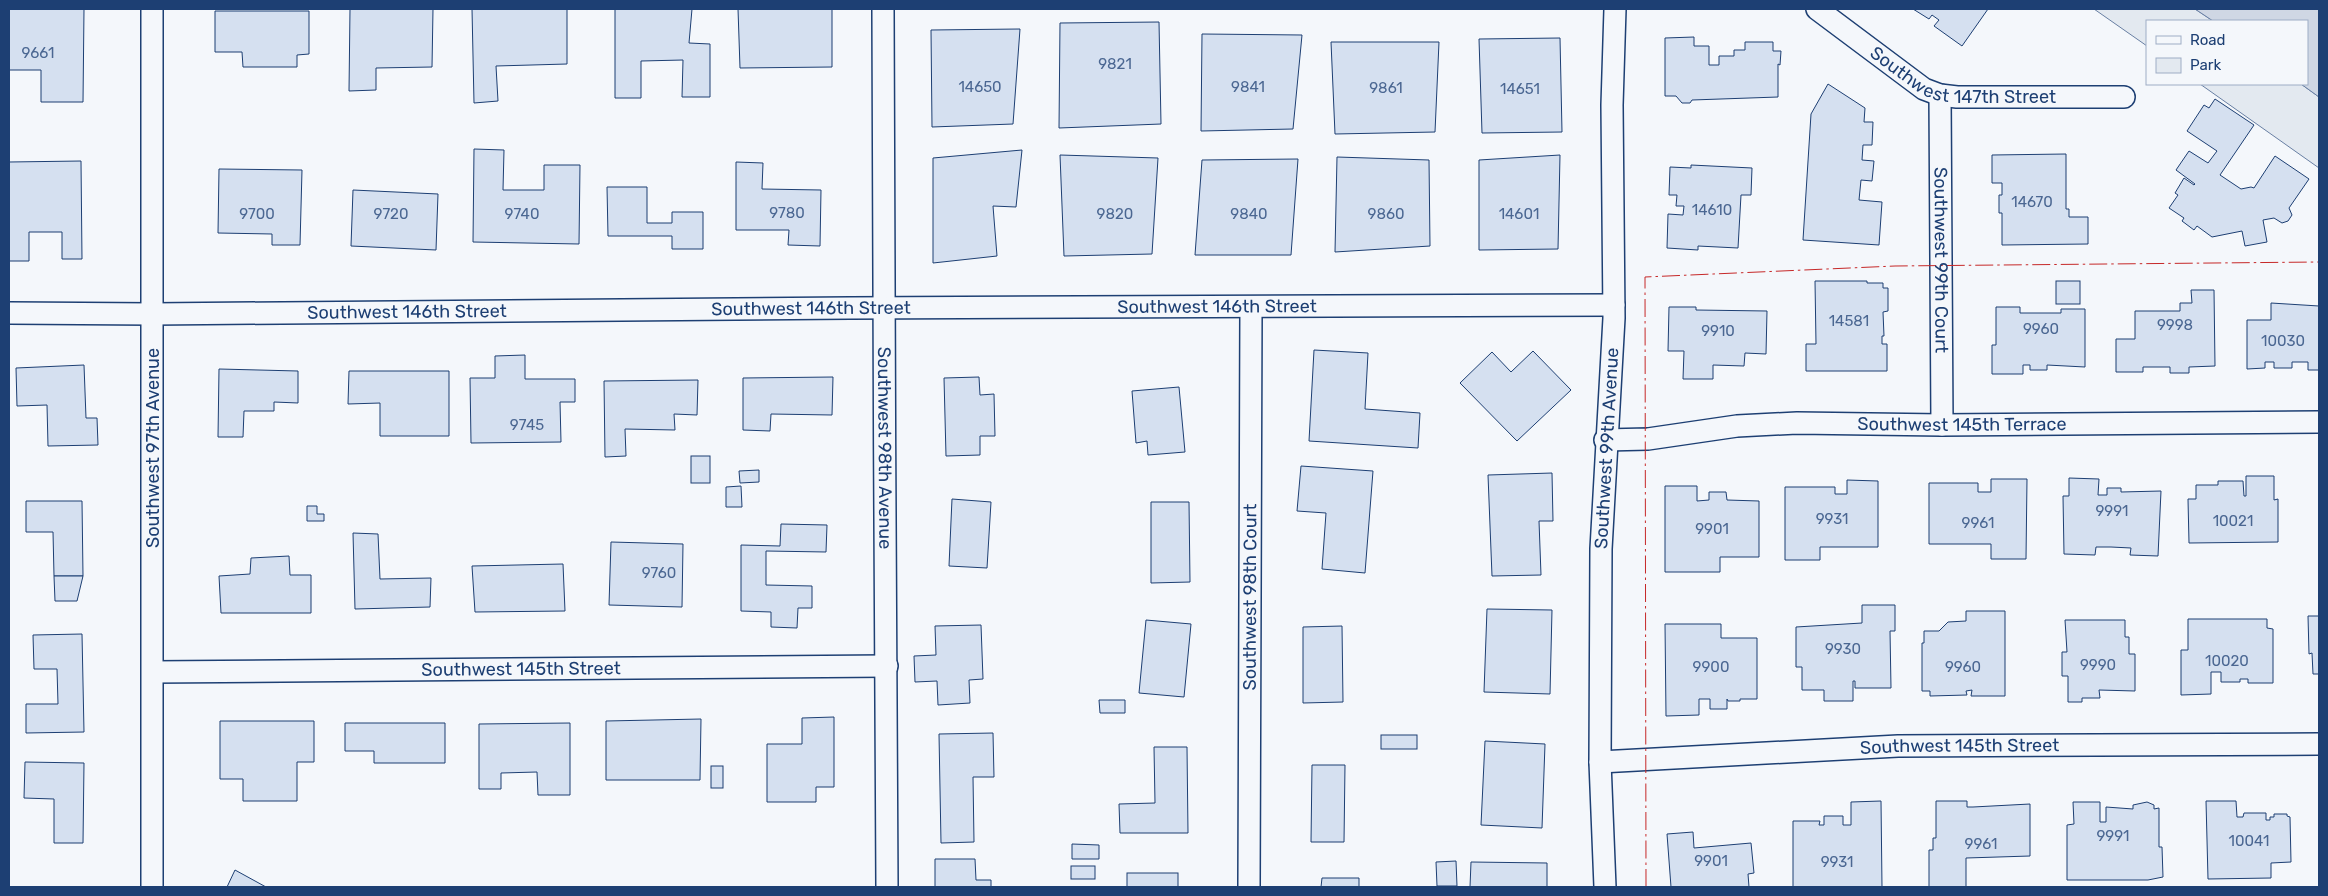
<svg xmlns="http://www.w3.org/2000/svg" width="2328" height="896" font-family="Rubik,sans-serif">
  <rect width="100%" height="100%" fill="#f4f7fb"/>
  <g fill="#e3e9f0" stroke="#687fa3">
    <polygon points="2094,9 2195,9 2213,21 2147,21 2147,46"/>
    <polygon points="2200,84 2301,84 2319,97 2319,168"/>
  </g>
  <polygon fill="#cfd7e4" stroke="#687fa3" points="2195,9 2319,9 2319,97 2301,84 2307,84 2307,21 2213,21"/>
  <g fill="#d5e0f0" stroke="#1d3f73">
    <polygon points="9,9 84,9 83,102 41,102 41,70 9,70"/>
    <polygon points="350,9 433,9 432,67 376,68 376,90 349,91"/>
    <polygon points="472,9 567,9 567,64 496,66 498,101 474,103"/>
    <polygon points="615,9 692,9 689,43 710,44 710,97 682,97 683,60 641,61 641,98 615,98"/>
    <polygon points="738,9 832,9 832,67 740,68"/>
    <polygon points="1913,9 1988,9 1962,46 1934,26 1939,20 1932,15 1929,19"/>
    <polygon points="215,11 309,11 309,54 297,55 297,67 243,67 242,52 215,52"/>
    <polygon points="1159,22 1161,124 1059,128 1060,23"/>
    <polygon points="1020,29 1013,124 932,127 931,30"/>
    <polygon points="1202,34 1302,35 1293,129 1201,131"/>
    <polygon points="1694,37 1694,46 1709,46 1709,65 1719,65 1719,56 1734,56 1734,50 1745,50 1745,42 1773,42 1773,51 1781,51 1780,65 1778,64 1778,97 1692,100 1690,103 1682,103 1676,96 1665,96 1665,38"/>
    <polygon points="1560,38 1562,132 1482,133 1479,39"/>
    <polygon points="1331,42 1439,42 1435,132 1335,134"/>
    <polygon points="1828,84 1865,108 1864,122 1873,122 1872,145 1863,145 1862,160 1874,161 1872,181 1861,180 1859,200 1882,202 1879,245 1803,240 1811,114"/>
    <polygon points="2215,99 2254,125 2220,175 2241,189 2251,187 2254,188 2275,156 2309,179 2289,208 2292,215 2288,221 2282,223 2274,218 2263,220 2267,242 2245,246 2242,231 2212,237 2197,226 2194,230 2182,221 2184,218 2169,208 2178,195 2175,193 2184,178 2194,185 2195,184 2176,170 2189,151 2208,163 2217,151 2187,131 2204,105 2209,108"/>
    <polygon points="474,149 504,150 503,190 544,190 544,165 580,165 579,244 473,242"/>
    <polygon points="1022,150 1016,207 993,206 997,256 933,263 933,158"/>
    <polygon points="2066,154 2066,209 2069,209 2069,217 2088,217 2088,244 2002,245 2002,213 1999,213 1999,195 2002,195 2002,183 1992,183 1992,155"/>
    <polygon points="1060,155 1158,158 1152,254 1064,256"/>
    <polygon points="1560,155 1558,249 1479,250 1479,160"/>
    <polygon points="1337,157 1429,160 1430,246 1335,252"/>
    <polygon points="1298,159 1291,255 1195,255 1202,160"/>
    <polygon points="81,161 82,259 62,259 62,232 29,232 29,261 9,261 9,162"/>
    <polygon points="736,162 763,163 762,189 821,190 820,246 788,245 789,230 736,230"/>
    <polygon points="1691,165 1752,168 1751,195 1741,195 1738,248 1698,246 1698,250 1667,248 1668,214 1683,215 1684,206 1676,206 1677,195 1669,195 1670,167 1691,168"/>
    <polygon points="219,169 302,170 300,245 272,245 272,234 218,233"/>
    <polygon points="607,187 647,187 647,223 672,223 672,212 703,212 703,249 672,249 672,236 608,236"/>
    <polygon points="353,190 438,194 436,250 351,246"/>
    <polygon points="1815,281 1867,281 1867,283 1883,283 1883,288 1888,288 1888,311 1883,312 1884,336 1882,336 1882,344 1887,344 1887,371 1806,371 1806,344 1816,344"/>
    <rect x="2056" y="281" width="24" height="23"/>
    <polygon points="2191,290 2214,290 2215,366 2189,367 2189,373 2170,373 2170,367 2143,367 2143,372 2116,372 2116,339 2135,339 2135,311 2180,311 2180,303 2192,303"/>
    <polygon points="2271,303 2319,306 2319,370 2308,370 2308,362 2292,362 2292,368 2274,368 2274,362 2265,362 2265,368 2247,369 2247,320 2271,320"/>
    <polygon points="1669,307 1696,307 1696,310 1767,311 1766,354 1745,353 1744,366 1713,365 1713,379 1683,379 1684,351 1668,351"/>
    <polygon points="1996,307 2020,307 2020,313 2061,313 2061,309 2085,309 2085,367 2047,365 2047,370 2030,370 2030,365 2023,365 2023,374 1992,374 1992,345 1996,345"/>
    <polygon points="1314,350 1368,353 1365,409 1420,413 1418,448 1309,441"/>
    <polygon points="1533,351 1571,390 1517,441 1460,383 1492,352 1511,372"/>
    <polygon points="525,355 525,379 575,379 575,402 560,402 561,442 471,443 470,378 495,378 495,356"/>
    <polygon points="84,365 86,418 97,418 98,445 48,446 47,405 17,406 16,368"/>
    <polygon points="219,369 298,371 298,403 274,402 274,411 244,411 243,437 218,437"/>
    <polygon points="349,371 449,371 449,436 380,436 380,403 348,404"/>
    <polygon points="833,377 832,415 771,414 770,431 743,430 743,378"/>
    <polygon points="979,377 980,395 994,394 995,436 980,436 980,455 946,456 944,378"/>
    <polygon points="698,380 697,415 674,414 675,430 625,429 626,456 605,457 604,381"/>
    <polygon points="1179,387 1185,452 1148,455 1147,441 1136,443 1132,391"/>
    <rect x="691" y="456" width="19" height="27"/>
    <polygon points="1301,466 1373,471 1365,573 1322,569 1326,513 1297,511"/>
    <polygon points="759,470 759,482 740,483 739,471"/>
    <polygon points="1552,473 1553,521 1539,521 1541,575 1492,576 1488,475"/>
    <polygon points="2246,476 2274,476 2274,500 2278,499 2278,542 2189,543 2188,499 2196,499 2196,485 2218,485 2218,481 2243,481 2244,496 2246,496"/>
    <polygon points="2069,478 2099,479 2098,495 2107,495 2107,488 2121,488 2121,492 2161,491 2158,556 2130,555 2131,548 2111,547 2096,547 2095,555 2064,554 2063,496 2069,496"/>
    <polygon points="1991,479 2027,479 2026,559 1991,559 1991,544 1929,544 1929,483 1978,483 1978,492 1991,492"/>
    <polygon points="1847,480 1878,481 1878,547 1820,547 1820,560 1785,560 1785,487 1835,487 1835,494 1847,494"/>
    <polygon points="741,486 742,507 726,507 726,487"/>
    <polygon points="1665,486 1697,486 1697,501 1709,500 1709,492 1726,492 1727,500 1759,501 1759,557 1720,557 1720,572 1665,572"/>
    <polygon points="952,499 991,502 987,568 949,566"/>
    <polygon points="26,501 82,501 83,576 54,576 53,532 26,532"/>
    <polygon points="1151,502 1189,502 1190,582 1151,583"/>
    <polygon points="307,506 317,506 317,514 324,514 324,521 307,521"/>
    <polygon points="781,524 827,525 826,552 766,551 766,585 812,586 812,608 798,608 797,628 771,627 771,612 741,611 741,545 780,546"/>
    <polygon points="353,533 378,534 380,579 431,578 430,607 355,609"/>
    <polygon points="611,542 683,544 682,607 609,605"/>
    <polygon points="289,556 290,575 311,575 311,613 221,613 219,576 250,574 251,558"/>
    <polygon points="563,564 565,611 475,612 472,566"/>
    <polygon points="54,576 83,576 77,601 55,601"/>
    <polygon points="1862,605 1895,605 1895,631 1890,631 1891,688 1855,688 1855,681 1853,681 1853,701 1824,701 1824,690 1802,690 1802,667 1796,667 1796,627 1862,623"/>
    <polygon points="1487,609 1552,610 1550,694 1484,692"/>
    <polygon points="1966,611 2005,611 2005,696 1971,696 1972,690 1966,691 1967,695 1930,696 1930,691 1922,691 1922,643 1924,643 1924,631 1939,631 1948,622 1966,621"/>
    <polygon points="2308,616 2319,616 2319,684 2319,674 2313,674 2312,653 2309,654"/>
    <polygon points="2188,619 2267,619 2267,628 2273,629 2273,683 2248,683 2248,679 2240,679 2240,682 2221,682 2221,672 2211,672 2211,694 2181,695 2181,650 2188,650"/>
    <polygon points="1146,620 1191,624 1184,697 1139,693"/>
    <polygon points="2065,620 2125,620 2125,637 2129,637 2129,654 2135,654 2135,691 2099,690 2100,698 2082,698 2082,702 2068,702 2068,676 2062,676 2062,652 2067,652"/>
    <polygon points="1665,624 1721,624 1721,638 1757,638 1757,699 1740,699 1740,701 1728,701 1727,699 1727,709 1710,709 1710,699 1699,699 1699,715 1666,716"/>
    <polygon points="981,625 983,679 969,680 970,703 938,705 937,681 915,682 914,656 936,655 935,626"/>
    <polygon points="1342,626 1343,702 1303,703 1303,627"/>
    <polygon points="82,634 84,732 26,733 26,704 58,704 57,669 34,669 33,635"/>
    <polygon points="1099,700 1125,700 1125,713 1100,713"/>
    <polygon points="834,717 834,787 816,787 816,802 767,802 767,744 802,744 802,718"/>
    <polygon points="701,719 700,780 606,780 606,721"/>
    <polygon points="220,721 314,721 314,762 297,762 297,801 243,801 243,779 220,779"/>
    <polygon points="345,723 445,723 445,763 374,763 374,751 345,751"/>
    <polygon points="570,723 570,795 538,795 537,772 501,773 501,789 479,789 479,724"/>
    <polygon points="993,733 994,777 973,777 974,842 941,843 939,734"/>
    <rect x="1381" y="735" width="36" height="14"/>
    <polygon points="1485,741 1545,744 1542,828 1481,825"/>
    <polygon points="1154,747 1187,747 1188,833 1120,833 1119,804 1155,803"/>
    <polygon points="25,762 84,763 83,843 54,843 54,799 24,798"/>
    <polygon points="1312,765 1345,765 1344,842 1311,842"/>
    <rect x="711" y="766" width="12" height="22"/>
    <polygon points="1881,801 1882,887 1793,887 1793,821 1820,821 1819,825 1824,825 1824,816 1843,816 1843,825 1851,825 1851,802"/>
    <polygon points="1936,801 1967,801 1967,807 1973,807 2030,804 2030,856 1966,858 1966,887 1929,887 1929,850 1933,850 1933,838 1936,838"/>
    <polygon points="2206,801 2236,801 2237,817 2243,817 2244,813 2266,813 2266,820 2270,820 2270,817 2274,817 2274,814 2287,814 2287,816 2290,817 2291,862 2271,863 2271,878 2208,879"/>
    <polygon points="2073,802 2100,802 2100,822 2106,822 2106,807 2133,809 2133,805 2147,802 2154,805 2154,809 2159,808 2159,847 2162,847 2163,877 2148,880 2067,880 2067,825 2074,824"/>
    <polygon points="1693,832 1694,848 1751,843 1754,873 1748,874 1749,887 1671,887 1667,834"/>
    <polygon points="1072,844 1099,845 1099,859 1072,859"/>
    <polygon points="935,859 975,859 976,880 991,880 991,887 935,887"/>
    <polygon points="1456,861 1457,886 1437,886 1436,862"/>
    <polygon points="1471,862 1547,863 1547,887 1470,887"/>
    <rect x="1071" y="866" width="24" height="13"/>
    <polygon points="235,870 266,887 227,887"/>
    <rect x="1127" y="873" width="51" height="14"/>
    <polygon points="1322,878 1359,878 1359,887 1321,887"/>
  </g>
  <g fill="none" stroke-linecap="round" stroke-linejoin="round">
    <defs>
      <g id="minor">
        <polyline points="152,9 152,887"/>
        <path id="s1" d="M883,9c-1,293 4,585 4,878"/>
        <path id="s2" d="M1817,9l107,80 16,6 17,2h167"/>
        <path id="s3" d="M1940,95l2,330"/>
        <path id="s4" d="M9,313l144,1 697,-6 764,-3"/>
        <path id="s5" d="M1605,440l43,-1 89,-13 60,-3 145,2 377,-3"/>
        <path id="s6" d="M153,672l734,-6"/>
        <path id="s7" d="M1600,762l298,-16 421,-2"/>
        <path id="s8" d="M1249,887l2,-580"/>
        <path id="s9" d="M1605,887l-5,-125 1,-213 13,-231 -2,-213 3,-96"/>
      </g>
    </defs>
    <use href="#minor" stroke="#1d3f73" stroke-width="24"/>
    <use href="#minor" stroke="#f4f7fb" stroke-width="21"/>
    <polyline stroke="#c62828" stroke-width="1" stroke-dasharray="18 4 2.5 4" stroke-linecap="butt" points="1646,887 1645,277 1895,266 2319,262"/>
  </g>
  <g text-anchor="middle" stroke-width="4" stroke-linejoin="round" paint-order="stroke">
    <g font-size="15" fill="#4b6792">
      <text x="38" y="58">9661</text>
      <text x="1115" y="69">9821</text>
      <text x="980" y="92">14650</text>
      <text x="1248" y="92">9841</text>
      <text x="1386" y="93">9861</text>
      <text x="1520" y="94">14651</text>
      <text x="2032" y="207">14670</text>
      <text x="1712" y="215">14610</text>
      <text x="787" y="218">9780</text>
      <text x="257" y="219">9700</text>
      <text x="391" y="219">9720</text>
      <text x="522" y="219">9740</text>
      <text x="1115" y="219">9820</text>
      <text x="1249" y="219">9840</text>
      <text x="1386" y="219">9860</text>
      <text x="1519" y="219">14601</text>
      <text x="1849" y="326">14581</text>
      <text x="2175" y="330">9998</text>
      <text x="2041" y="334">9960</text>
      <text x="1718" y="336">9910</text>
      <text x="2283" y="346">10030</text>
      <text x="527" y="430">9745</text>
      <text x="2112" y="516">9991</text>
      <text x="1832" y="524">9931</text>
      <text x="2233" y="526">10021</text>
      <text x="1978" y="528">9961</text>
      <text x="1712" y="534">9901</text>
      <text x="659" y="578">9760</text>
      <text x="1843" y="654">9930</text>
      <text x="2227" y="666">10020</text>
      <text x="2098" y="670">9990</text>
      <text x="1711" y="672">9900</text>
      <text x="1963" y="672">9960</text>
      <text x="2113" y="841">9991</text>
      <text x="2249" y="846">10041</text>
      <text x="1981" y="849">9961</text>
      <text x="1711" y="866">9901</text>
      <text x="1837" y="867">9931</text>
    </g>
    <g font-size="18" fill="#1d3f73" stroke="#f4f7fb">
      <text dy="6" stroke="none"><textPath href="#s2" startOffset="168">Southwest 147th Street</textPath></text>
      <text dy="6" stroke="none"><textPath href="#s3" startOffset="165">Southwest 99th Court</textPath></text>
      <text dy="6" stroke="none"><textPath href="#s4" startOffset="1208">Southwest 146th Street</textPath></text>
      <text dy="6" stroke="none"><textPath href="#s4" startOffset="802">Southwest 146th Street</textPath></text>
      <text dy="6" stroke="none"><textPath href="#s4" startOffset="398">Southwest 146th Street</textPath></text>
      <text dy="6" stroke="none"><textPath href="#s5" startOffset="358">Southwest 145th Terrace</textPath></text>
      <text transform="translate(153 448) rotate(-90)" y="6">Southwest 97th Avenue</text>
      <text dy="6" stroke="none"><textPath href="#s1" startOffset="439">Southwest 98th Avenue</textPath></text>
      <text dy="6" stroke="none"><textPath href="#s9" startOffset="439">Southwest 99th Avenue</textPath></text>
      <text dy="6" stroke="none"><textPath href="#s8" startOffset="290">Southwest 98th Court</textPath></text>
      <text dy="6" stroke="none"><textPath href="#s6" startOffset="368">Southwest 145th Street</textPath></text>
      <text dy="6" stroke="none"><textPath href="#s7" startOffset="360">Southwest 145th Street</textPath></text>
    </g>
  </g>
  <rect width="2328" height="896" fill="none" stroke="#1d3f73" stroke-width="20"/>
  <rect x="2146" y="20" width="162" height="65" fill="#f4f7fb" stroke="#9eadc5"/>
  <rect x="2156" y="36" width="25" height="8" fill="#f4f7fb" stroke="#9eadc5"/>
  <text x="2190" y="45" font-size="15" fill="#1d3f73">Road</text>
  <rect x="2156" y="58" width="25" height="15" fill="#e3e9f0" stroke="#9eadc5"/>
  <text x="2190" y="70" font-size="15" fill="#1d3f73">Park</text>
</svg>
